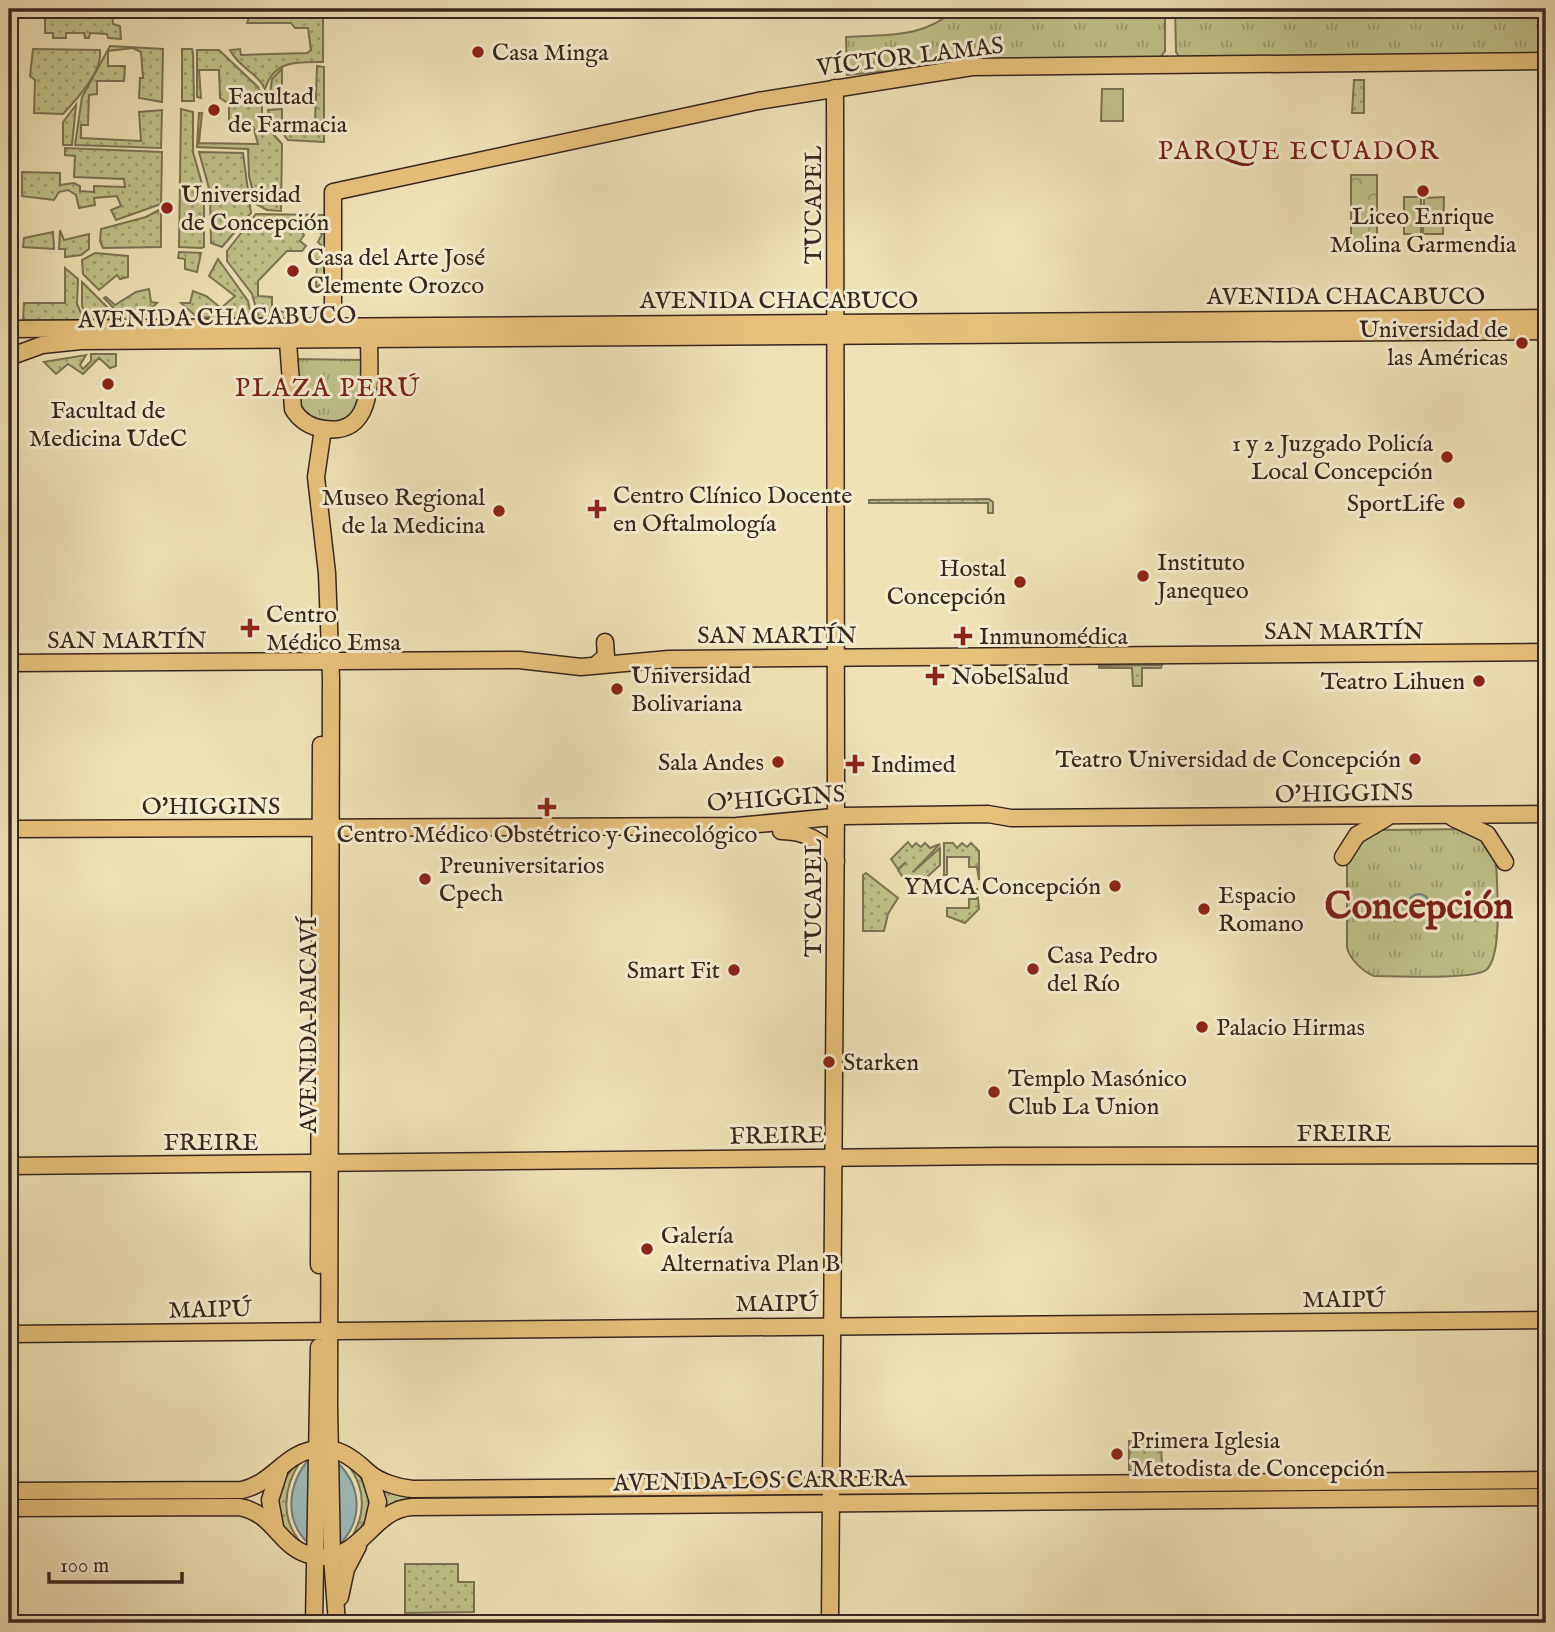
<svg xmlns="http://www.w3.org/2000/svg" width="1555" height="1632" font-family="'IM FELL English',serif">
  <defs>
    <pattern id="grass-dots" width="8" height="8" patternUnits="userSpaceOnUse" patternTransform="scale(1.75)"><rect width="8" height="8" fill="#bfc289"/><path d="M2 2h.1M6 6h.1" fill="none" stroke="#9c9d6f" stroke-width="1.8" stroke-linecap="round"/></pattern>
    <pattern id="forest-crowns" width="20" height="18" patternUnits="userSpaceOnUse" patternTransform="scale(1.75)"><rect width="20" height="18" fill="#bfc289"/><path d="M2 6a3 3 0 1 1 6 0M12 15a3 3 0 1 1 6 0" fill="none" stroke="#9c9d6f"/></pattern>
    <pattern id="park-tufts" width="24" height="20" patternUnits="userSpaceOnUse" patternTransform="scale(1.75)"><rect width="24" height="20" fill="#bfc289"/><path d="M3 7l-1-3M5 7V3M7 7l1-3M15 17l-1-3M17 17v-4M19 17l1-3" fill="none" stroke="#9c9d6f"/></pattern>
  </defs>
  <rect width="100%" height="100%" fill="#eee2b5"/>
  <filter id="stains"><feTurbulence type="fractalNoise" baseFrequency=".00286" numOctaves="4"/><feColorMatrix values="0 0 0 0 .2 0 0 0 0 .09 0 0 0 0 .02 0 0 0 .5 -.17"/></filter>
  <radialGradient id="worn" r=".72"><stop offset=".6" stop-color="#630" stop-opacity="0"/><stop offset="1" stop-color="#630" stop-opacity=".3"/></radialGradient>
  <g fill="url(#grass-dots)" stroke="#7b7454" stroke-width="2">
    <polygon points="45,9 112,9 113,24 120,26 121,39 108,38 107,34 90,33 89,38 85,38 84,33 66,33 66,38 53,38 53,33 45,33"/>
    <path d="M251,12l69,1 3,5v44c-26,0 -49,-2 -58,27 -7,-16 -27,-22 -35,-39l10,-1 1,6 66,-2 4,-3 -3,-22h-13l-4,-5h-44z"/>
    <polygon points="110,46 163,49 162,102 139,98 140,78 143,78 141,52 133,48 108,51 108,66 125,66 124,81 97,81 97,94 89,95 88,125 81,125 81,138 141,141 139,112 162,110 161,148 75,145 82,97"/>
    <path d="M33,49l67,1c3,21 -23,49 -37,64l-29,-1 1,-33 -5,-4z"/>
    <polygon points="182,49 192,49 193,53 194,101 182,101"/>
    <polygon points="197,50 219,50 258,87 262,98 262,122 282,144 281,211 267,210 256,204 249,176 248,149 197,147 199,113 202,113 199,143 258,144 253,126 229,125 229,104 220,98 219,70 199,70 201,98 197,97"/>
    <polygon points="317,66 324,67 324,142 288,140 269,116 268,110 282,109 282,124 294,124 302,134 311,132 315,123"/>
    <polygon points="282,69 282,101 269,100 272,79"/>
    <polygon points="1354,80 1364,80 1364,113 1352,113"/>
    <polygon points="76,105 72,145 63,145 63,122"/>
    <polygon points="181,109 193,112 193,152 204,191 204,247 201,248 179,247"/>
    <polygon points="65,148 162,152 161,204 116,220 111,210 121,206 117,196 94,198 95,205 79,208 76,195 68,190 59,192 54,200 22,196 22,172 60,173 60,185 74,183 80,186 80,191 94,192 94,186 125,187 124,179 74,177 75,156 65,155"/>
    <polygon points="199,152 243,153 251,213 222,247 211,243 210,192"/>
    <polygon points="161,209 161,247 103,248 100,241 101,229 146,217"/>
    <polygon points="256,214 325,215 324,281 316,288 317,260 310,260 312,249 317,252 322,246 318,242 322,234 318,231 322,224 316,219 302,232 304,235 300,241 306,246 302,251 287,251 258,281 258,296 272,297 272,311 291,312 287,318 255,318 258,315 252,294 227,261 227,251"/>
    <polygon points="60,230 64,240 89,234 89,249 81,255 65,257 65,249 59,249"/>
    <polygon points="53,232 54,249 23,247 24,238"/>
    <polygon points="179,252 201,253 197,272 185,269 185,259 178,258"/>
    <polygon points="95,253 128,256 128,277 120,279 117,275 99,290 83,274 82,260"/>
    <polygon points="218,259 248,301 251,315 247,318 197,317 181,303 190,303 193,291 206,296 221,308 235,296 209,276"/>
    <polygon points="65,268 78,279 77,304 84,320 23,320 24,303 65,303"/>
    <polygon points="82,282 120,320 89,320 82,306"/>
    <polygon points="149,289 151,302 157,303 139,320 125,320 104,298 106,297 115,305 136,292"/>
    <polygon points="91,354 116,354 116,366 110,368 99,358 83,374 68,364 56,374 44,362 86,355 80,365 83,369 91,361"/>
    <polygon points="989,499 993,502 993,513 988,513 988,503 869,503 869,500"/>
    <polygon points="1162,665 1161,668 1142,668 1142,686 1133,686 1132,668 1099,668 1099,666"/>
    <polygon points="908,842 912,847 916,843 921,847 925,843 930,848 940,844 913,872 940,848 940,865 926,878 909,887 916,879 909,886 898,870 906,862 898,869 891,859"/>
    <polygon points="944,843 953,843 957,848 962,843 967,847 971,843 979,851 979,880 977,867 969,867 969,857 947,857 947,875 944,875"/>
    <polygon points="866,873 898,898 888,914 884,931 863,931 863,875"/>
    <polygon points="977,888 979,909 965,923 947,916 947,908 969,908 969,899 977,899"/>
    <polygon points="1129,1441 1161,1441 1162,1469 1129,1470"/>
    <path d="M300,1462c-17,26 -20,57 2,82 -5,-4 -14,-8 -18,-13 -15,-23 -4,-54 16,-69z"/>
    <path d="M349,1466c32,26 25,49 0,76 16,-25 18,-51 0,-76z"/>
    <polygon points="384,1491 411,1495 661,1494 397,1502 384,1509"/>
    <polygon points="405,1564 458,1564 458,1582 474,1582 474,1612 405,1613"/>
  </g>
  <polygon fill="url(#forest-crowns)" stroke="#7b7454" stroke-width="2" points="1351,175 1377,175 1377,239 1351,240"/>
  <g fill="url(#park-tufts)" stroke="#7b7454" stroke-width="2">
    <path d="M957,9h208v42l-5,7 -161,2 -152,15 -1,-38c45,-3 74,2 111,-28z"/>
    <polygon points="1175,9 1546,9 1546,56 1180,58 1176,52"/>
    <polygon points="293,359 364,360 364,390 355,415 331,426 300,413"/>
    <path d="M1470,829l26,25c0,24 8,102 -10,116 -13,10 -92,6 -112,6 -11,-4 -24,-17 -27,-28v-88l4,-13 29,-17z"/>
  </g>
  <g fill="#bfc289" stroke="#7b7454" stroke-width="2">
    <polygon points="1102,89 1123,89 1123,121 1101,121"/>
    <rect x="1404" y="197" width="17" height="37"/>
    <polygon points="1444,197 1443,234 1423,234 1424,198"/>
  </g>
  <g fill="#9ebbb9" stroke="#757f7b" stroke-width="2">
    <circle cx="1419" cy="905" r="11"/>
    <path d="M309,1459v85c-26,-24 -21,-60 0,-85z"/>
    <path d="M339,1464c23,24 24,57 0,81z"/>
  </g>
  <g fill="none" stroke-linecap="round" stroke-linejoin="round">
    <defs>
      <g id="major">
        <polyline points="333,325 333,192 758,101 972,67 1546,61"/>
        <polyline points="9,329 1546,318"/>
        <path d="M287,329l6,80c6,11 18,18 31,20 53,7 45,-56 45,-91"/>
        <polyline points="9,357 42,345 81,341 1546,331"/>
        <polyline points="323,429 316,477 327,573 331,679 329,1405 332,1557 337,1623"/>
        <polyline points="9,663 519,660 581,667 669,659 1546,652"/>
        <polyline points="596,665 606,656 605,642"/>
        <polyline points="1453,818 1487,834 1505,862"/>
        <polyline points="9,829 737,826 844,816 988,814 1011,818 1546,814"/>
        <path d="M781,831c22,0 44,9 55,30"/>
        <polyline points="1343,857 1357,835 1386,818"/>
        <polyline points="9,1166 1002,1156 1546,1155"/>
        <polyline points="319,1265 321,745"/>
        <polyline points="9,1334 1546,1320"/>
        <polyline points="369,1473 378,1502 372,1528"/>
        <path d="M9,1491l233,-1c30,-7 42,-34 69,-40 25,-5 40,6 57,22 11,10 31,16 45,17l1133,-9"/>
        <path d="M9,1508l230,-1c37,6 40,43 75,49 46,9 57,-47 98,-49l1134,-10"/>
        <polyline points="275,1527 270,1500 279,1472"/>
        <polyline points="340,1597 346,1569 358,1546"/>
        <polyline points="314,1623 319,1347"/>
        <polyline points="830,1623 836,805 835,88"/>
      </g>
    </defs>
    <use href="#major" stroke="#37261f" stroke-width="19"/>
    <use href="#major" stroke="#e7c17a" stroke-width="16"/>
    <polyline stroke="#37261f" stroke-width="2.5" stroke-dasharray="12 12" stroke-linecap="butt" points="883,9 884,17"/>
  </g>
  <g fill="#8f2418" stroke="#f4eccf" stroke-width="2.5">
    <circle cx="478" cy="52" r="7"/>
    <circle cx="214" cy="110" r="7"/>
    <circle cx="1423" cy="191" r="7"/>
    <circle cx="167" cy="208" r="7"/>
    <circle cx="293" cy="271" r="7"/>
    <circle cx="1522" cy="343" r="7"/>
    <circle cx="108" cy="384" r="7"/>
    <circle cx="1447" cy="457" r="7"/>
    <circle cx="1459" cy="503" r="7"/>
    <path d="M593.5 498.5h7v7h7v7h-7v7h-7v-7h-7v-7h7z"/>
    <circle cx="499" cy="511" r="7"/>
    <circle cx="1143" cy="576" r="7"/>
    <circle cx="1020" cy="582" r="7"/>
    <path d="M246.5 617.5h7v7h7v7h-7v7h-7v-7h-7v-7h7z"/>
    <path d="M959.5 625.5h7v7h7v7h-7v7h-7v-7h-7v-7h7z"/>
    <path d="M931.5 665.5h7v7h7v7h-7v7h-7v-7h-7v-7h7z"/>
    <circle cx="1479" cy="681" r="7"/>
    <circle cx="617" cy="689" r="7"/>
    <circle cx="1415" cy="759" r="7"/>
    <circle cx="778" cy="762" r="7"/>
    <path d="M851.5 753.5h7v7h7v7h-7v7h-7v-7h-7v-7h7z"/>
    <path d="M543.5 796.5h7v7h7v7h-7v7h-7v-7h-7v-7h7z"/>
    <circle cx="425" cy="879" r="7"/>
    <circle cx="1115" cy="886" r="7"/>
    <circle cx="1204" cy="909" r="7"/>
    <circle cx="1033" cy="969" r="7"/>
    <circle cx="734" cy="970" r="7"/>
    <circle cx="1202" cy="1027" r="7"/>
    <circle cx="829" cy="1062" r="7"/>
    <circle cx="994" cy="1092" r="7"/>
    <circle cx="647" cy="1249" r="7"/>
    <circle cx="1117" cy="1454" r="7"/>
  </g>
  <g text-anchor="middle" stroke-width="6" stroke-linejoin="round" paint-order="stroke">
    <g font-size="24" fill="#37261f" stroke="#f4eccf" text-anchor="start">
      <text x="492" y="60">Casa Minga</text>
      <text x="228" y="104">Facultad<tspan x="228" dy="28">de Farmacia</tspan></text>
      <text x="181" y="202">Universidad<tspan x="181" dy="28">de Concepción</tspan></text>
      <text x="1423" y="224" text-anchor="middle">Liceo Enrique<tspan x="1423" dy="28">Molina Garmendia</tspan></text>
      <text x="307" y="265">Casa del Arte José<tspan x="307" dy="28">Clemente Orozco</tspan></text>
      <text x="1508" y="337" text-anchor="end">Universidad de<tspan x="1508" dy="28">las Américas</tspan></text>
      <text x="108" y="418" text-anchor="middle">Facultad de<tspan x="108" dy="28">Medicina UdeC</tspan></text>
      <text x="1433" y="451" text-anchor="end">1 y 2 Juzgado Policía<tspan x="1433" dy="28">Local Concepción</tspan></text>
      <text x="613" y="503">Centro Clínico Docente<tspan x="613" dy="28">en Oftalmología</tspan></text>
      <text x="485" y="505" text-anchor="end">Museo Regional<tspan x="485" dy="28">de la Medicina</tspan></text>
      <text x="1445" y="511" text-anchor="end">SportLife</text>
      <text x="1157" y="570">Instituto<tspan x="1157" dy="28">Janequeo</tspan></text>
      <text x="1006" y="576" text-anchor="end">Hostal<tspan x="1006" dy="28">Concepción</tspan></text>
      <text x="266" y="622">Centro<tspan x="266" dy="28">Médico Emsa</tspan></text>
      <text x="979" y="644">Inmunomédica</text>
      <text x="631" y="683">Universidad<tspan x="631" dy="28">Bolivariana</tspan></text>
      <text x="951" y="684">NobelSalud</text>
      <text x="1465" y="689" text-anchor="end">Teatro Lihuen</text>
      <text x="1401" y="767" text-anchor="end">Teatro Universidad de Concepción</text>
      <text x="764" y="770" text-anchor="end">Sala Andes</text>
      <text x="871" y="772">Indimed</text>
      <text x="547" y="842" text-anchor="middle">Centro Médico Obstétrico y Ginecológico</text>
      <text x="439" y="873">Preuniversitarios<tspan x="439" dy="28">Cpech</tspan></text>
      <text x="1101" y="894" text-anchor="end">YMCA Concepción</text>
      <text x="1218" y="903">Espacio<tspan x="1218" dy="28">Romano</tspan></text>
      <text x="1047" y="963">Casa Pedro<tspan x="1047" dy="28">del Río</tspan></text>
      <text x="720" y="978" text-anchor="end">Smart Fit</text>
      <text x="1216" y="1035">Palacio Hirmas</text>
      <text x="843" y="1070">Starken</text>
      <text x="1008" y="1086">Templo Masónico<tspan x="1008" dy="28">Club La Union</tspan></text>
      <text x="661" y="1243">Galería<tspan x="661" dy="28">Alternativa Plan B</tspan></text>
      <text x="1131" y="1448">Primera Iglesia<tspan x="1131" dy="28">Metodista de Concepción</tspan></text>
    </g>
    <g font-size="24" fill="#37261f" stroke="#f4eccf">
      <text transform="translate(910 56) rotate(-7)" y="8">VÍCTOR LAMAS</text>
      <text transform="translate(813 205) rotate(-90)" y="8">TUCAPEL</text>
      <text x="1346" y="304">AVENIDA CHACABUCO</text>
      <text x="779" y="308">AVENIDA CHACABUCO</text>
      <text transform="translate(217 317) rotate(-1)" y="8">AVENIDA CHACABUCO</text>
      <text x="1344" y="639">SAN MARTÍN</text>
      <text x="777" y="643">SAN MARTÍN</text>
      <text x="127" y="648">SAN MARTÍN</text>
      <text transform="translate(1344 793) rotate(-1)" y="8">O'HIGGINS</text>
      <text transform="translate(776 798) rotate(-4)" y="8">O'HIGGINS</text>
      <text x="211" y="814">O'HIGGINS</text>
      <text transform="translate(813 898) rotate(-90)" y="8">TUCAPEL</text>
      <text transform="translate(308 1025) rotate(-90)" y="8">AVENIDA PAICAVÍ</text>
      <text x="1344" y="1141">FREIRE</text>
      <text transform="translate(777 1135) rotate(-1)" y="8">FREIRE</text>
      <text x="211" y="1150">FREIRE</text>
      <text x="1344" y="1307">MAIPÚ</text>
      <text x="777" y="1311">MAIPÚ</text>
      <text transform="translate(210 1309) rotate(-1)" y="8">MAIPÚ</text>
      <text transform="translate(760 1480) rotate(-1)" y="8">AVENIDA LOS CARRERA</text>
    </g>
    <g font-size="26" letter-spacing="2" fill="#7a1f14" stroke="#f4eccf">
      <text x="1299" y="159">PARQUE ECUADOR</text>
      <text x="328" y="396">PLAZA PERÚ</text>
    </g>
    <g font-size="38" font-weight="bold" fill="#7a1f14" stroke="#f4eccf">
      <text x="1419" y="918">Concepción</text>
    </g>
  </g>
  <rect width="1555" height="1632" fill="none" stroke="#eee2b5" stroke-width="35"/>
  <rect x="10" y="10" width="1534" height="1611" fill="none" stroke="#37261f" stroke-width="3.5"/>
  <rect x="18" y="18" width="1520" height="1597" fill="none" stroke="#37261f" stroke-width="2"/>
  <path d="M49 1572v10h133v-10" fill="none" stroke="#37261f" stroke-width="3.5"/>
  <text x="60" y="1572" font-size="21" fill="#37261f" stroke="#f4eccf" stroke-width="5" paint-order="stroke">100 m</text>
  <rect width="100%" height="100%" filter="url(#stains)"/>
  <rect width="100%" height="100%" fill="url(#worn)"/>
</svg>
